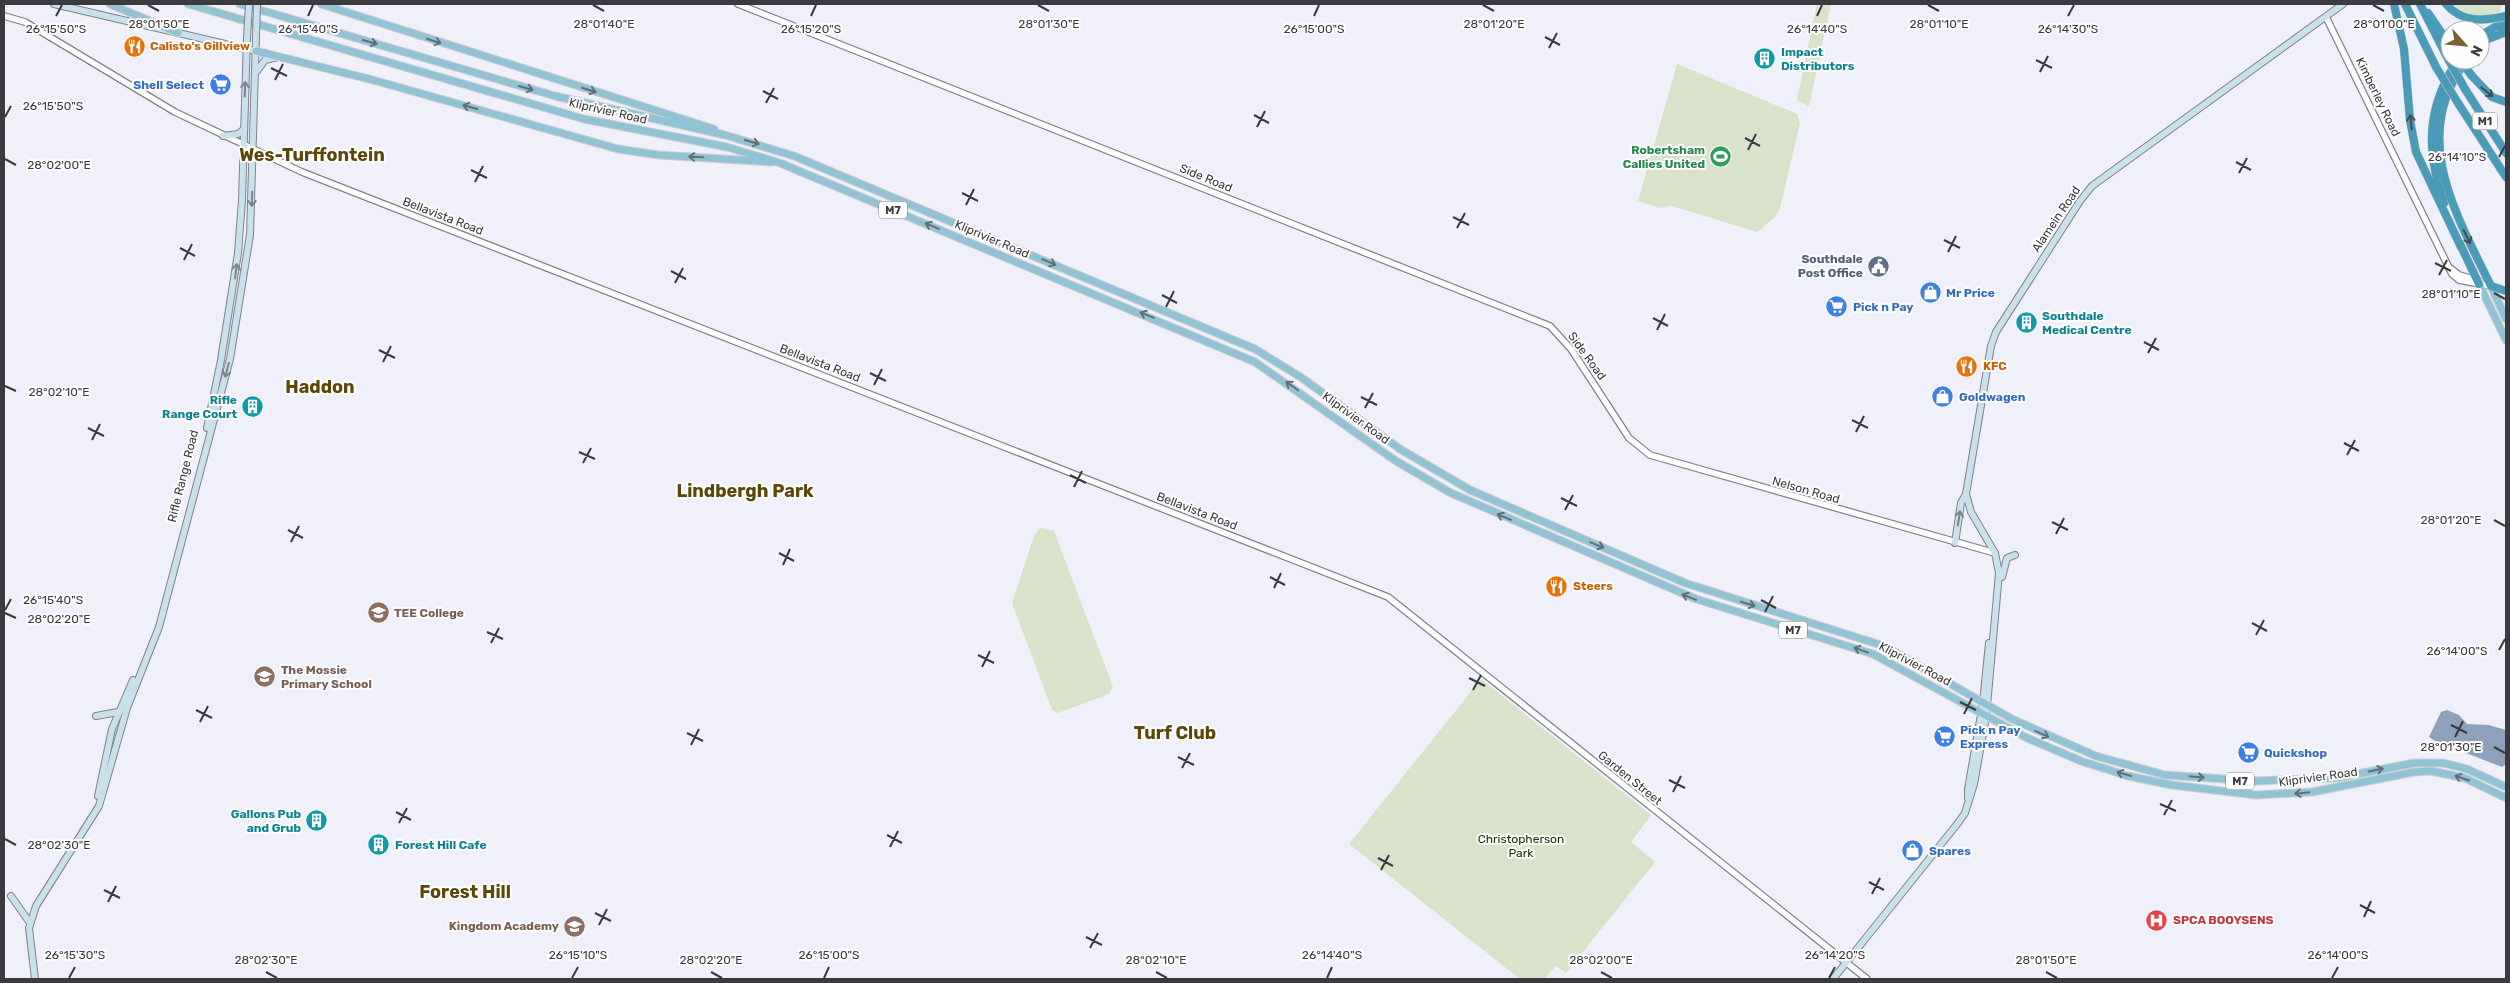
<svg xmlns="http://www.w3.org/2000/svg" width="2510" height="983" font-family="Rubik,sans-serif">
  <rect width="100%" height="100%" fill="#eff0f9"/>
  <g fill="#d8e3ca">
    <polygon points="1817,4 1831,4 1809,106 1797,100"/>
    <path d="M2452,4h54l-4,1 -2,7c-18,6 -34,3 -48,-8z"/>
    <polygon points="1677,64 1797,114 1800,123 1780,208 1775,217 1757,232 1672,206 1660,208 1638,201"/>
    <polygon points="1042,528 1054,531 1113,687 1109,694 1058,713 1052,710 1012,603 1034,536 1039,529"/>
    <polygon points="1481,679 1651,815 1631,842 1655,862 1566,973 1556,966 1545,979 1520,979 1349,844"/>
  </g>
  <polygon fill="#8ea1bb" points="2447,710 2459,715 2467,724 2489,725 2506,730 2506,764 2502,767 2435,741 2429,737 2441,712"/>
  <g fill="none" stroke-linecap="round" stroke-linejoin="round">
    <defs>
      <g id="tertiary">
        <polyline points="738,4 1550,326 1571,349 1629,438 1650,455 1995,553"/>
        <polyline points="4,16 25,22 175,112 302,172 1388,597 1867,979"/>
        <polyline points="2326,17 2452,274 2459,280 2491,286"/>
        <polyline points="2450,268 2459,275 2480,281"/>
      </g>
      <g id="secondary">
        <polyline points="54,4 256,51"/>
        <polyline points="257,71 265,60 278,57"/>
        <polyline points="223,136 238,134 244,129"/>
        <polyline points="207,428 221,360 238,253 242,200 247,38"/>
        <polyline points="1955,543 1961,503 1966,494"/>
        <polyline points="2002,577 2007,558 2015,555"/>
        <polyline points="96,716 118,712"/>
        <polyline points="98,796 112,729 133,680"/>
        <polyline points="1968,798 1968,789 1983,703 1989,643"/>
        <polyline points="11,896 30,923"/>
        <polyline points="35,979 29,928 36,906 99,806 127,708 159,627 230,359 250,235 256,37"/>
        <polyline points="1833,979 1958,823 1965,813 1974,784 1986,717 1999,573 1995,553 1971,512 1966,494 1991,346 1996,332 2080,201 2092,186 2343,4"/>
      </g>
      <g id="primary">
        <polyline points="110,4 178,33"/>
        <polyline points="188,4 584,119 727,147 780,163 1255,362 1396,461 1451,493 1696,599 1873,654 2027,738 2081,761 2128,776 2172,785 2256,795 2312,792 2414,772 2431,771 2465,778 2506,798"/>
        <polyline points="240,4 555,96 725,135 794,156 1255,349 1302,378 1400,449 1470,490 1685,583 1884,646 2012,719 2096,756 2165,775 2255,781 2337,778 2414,763 2443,763 2467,769 2506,787"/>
        <polyline points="321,4 714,129"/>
        <polyline points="256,51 373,80 618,149 659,155 772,162"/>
        <polyline points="2479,284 2506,340"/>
        <polyline points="2491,286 2506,319"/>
      </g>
      <g id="motorway">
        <polyline points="2394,4 2404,49 2410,120 2416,152 2461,247"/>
        <polyline points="2405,4 2436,67"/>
        <polyline points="2420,4 2446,55"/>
        <path d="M2446,4c16,19 38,17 60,12"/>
        <polyline points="2428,13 2450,45"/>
        <polyline points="2480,36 2495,27 2506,25"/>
        <polyline points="2480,45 2488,39 2506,32"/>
        <path d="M2467,60c-59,75 -11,154 24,226l15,5"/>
        <polyline points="2472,76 2492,97 2506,102"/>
        <polyline points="2465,89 2506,153"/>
        <polyline points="2458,103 2506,177"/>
        <path d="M2444,203c-18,-52 -18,-96 14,-143"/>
        <polyline points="2460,244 2479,284"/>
      </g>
    </defs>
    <use href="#tertiary" stroke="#82828a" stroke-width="8"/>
    <use href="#secondary" stroke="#82828a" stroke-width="8"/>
    <use href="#primary" stroke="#d0d0d1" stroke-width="9"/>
    <use href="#motorway" stroke="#d0d0d1" stroke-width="9"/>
    <use href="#tertiary" stroke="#fff" stroke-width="5.5"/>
    <use href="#secondary" stroke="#c8e1ea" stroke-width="6"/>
    <use href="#primary" stroke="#92c3d4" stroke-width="7"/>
    <use href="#motorway" stroke="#499bb8" stroke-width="8"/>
    <defs>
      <g id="secondary-bridge">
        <polyline points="256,37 257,4"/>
        <polyline points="247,38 249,4"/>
      </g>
      <g id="motorway-bridge">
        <polyline points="2446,55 2465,89"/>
        <polyline points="2460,60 2472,76"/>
        <polyline points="2436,67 2458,103"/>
      </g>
    </defs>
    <use href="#secondary-bridge" stroke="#82828a" stroke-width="8" stroke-linecap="butt"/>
    <use href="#motorway-bridge" stroke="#d0d0d1" stroke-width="9" stroke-linecap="butt"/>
    <use href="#secondary-bridge" stroke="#c8e1ea" stroke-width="6"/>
    <use href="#motorway-bridge" stroke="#499bb8" stroke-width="8"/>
  </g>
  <defs><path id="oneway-shaft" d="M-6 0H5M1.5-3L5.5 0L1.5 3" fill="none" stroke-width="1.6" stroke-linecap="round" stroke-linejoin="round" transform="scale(1.25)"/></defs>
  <g stroke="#5e717b">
    <use href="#oneway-shaft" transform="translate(434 41) rotate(18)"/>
    <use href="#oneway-shaft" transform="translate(370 42) rotate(16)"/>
    <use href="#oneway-shaft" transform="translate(526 88) rotate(16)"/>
    <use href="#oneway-shaft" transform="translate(589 90) rotate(17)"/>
    <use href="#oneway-shaft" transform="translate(470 107) rotate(-164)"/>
    <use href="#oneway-shaft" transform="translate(752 142) rotate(16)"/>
    <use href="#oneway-shaft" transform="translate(696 157) rotate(-178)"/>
    <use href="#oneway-shaft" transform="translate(932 226) rotate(-157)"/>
    <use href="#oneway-shaft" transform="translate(1049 262) rotate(23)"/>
    <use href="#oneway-shaft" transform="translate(1147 315) rotate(-158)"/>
    <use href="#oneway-shaft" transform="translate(1292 386) rotate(-145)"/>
    <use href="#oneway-shaft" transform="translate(1504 517) rotate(-157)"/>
    <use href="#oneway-shaft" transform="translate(1597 545) rotate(22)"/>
    <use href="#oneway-shaft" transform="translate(1689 597) rotate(-158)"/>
    <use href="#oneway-shaft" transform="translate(1748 604) rotate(17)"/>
    <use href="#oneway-shaft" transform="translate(1861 650) rotate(-160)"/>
    <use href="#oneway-shaft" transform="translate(2042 734) rotate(25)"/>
    <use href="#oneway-shaft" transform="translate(2376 770) rotate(-11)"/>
    <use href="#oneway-shaft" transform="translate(2124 774) rotate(-164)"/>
    <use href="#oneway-shaft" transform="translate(2197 777) rotate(5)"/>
    <use href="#oneway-shaft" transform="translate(2462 778) rotate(-161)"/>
    <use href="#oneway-shaft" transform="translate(2302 793) rotate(174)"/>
  </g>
  <g stroke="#7a868c">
    <use href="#oneway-shaft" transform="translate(245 89) rotate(-88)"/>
    <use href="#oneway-shaft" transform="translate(252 199) rotate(92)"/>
    <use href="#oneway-shaft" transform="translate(236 271) rotate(-83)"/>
    <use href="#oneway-shaft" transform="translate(227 370) rotate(105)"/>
    <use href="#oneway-shaft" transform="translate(1959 518) rotate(-81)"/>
  </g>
  <g stroke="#3e4e57">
    <use href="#oneway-shaft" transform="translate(2487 92) rotate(39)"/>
    <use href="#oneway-shaft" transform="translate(2411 122) rotate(-96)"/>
    <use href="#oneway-shaft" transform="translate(2467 237) rotate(64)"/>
  </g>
  <path fill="none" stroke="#3b3b3f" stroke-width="2" d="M148,5l11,6M593,5l11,6M1038,5l11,6M1483,5l11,6M1928,5l11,6M2373,5l11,6M56,16l6,-11M308,16l5,-11M811,16l5,-11M1314,16l5,-11M1817,16l5,-11M2068,16l6,-11M1545,37l15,8M1549,48l8,-15M2036,60l16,8M271,68l16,8M2040,72l8,-16M275,80l8,-16M763,91l15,8M766,103l8,-15M1254,115l15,8M5,117l6,-11M1257,127l8,-16M1745,138l15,8M1748,150l8,-16M2499,157l6,-11M5,159l11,6M2236,162l15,8M471,170l16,8M2239,173l8,-15M475,182l8,-16M962,193l16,8M966,205l8,-16M1453,217l16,8M1457,228l8,-15M1944,240l16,8M180,248l15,8M1948,252l8,-16M184,260l8,-16M2435,263l16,8M671,271l15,8M2439,275l8,-15M675,283l8,-15M2494,293l11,6M1162,295l15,8M1166,307l8,-16M1653,318l15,8M1657,330l8,-16M2144,342l15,8M379,350l16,8M2148,353l8,-15M383,362l8,-16M870,373l16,8M874,385l8,-16M5,386l11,5M1361,397l16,8M1365,408l8,-15M1852,420l16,8M88,428l16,8M1856,432l8,-16M92,440l8,-16M2344,443l15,8M579,452l16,7M2347,455l8,-15M583,463l8,-15M1070,475l16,8M1074,487l8,-16M1561,498l16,8M1565,510l8,-15M2494,520l11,6M2052,522l16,8M288,530l15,8M2056,534l8,-16M291,542l8,-16M779,553l15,8M783,565l7,-16M1270,577l15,8M1274,588l7,-15M1761,600l15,8M5,610l6,-11M1765,612l8,-16M5,613l11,5M2252,623l15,8M487,632l16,7M2256,635l8,-15M491,643l8,-15M2499,650l6,-11M978,655l16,8M982,667l8,-16M1469,678l16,8M1473,690l8,-15M1960,702l16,8M196,710l16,8M1964,714l8,-16M200,722l8,-16M2451,725l16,8M687,733l16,8M2455,737l8,-16M691,745l8,-16M2494,747l11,6M1178,757l16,8M1182,768l8,-15M1669,780l16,8M1673,792l8,-16M2160,804l16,7M396,812l15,8M2164,815l8,-15M399,823l8,-15M887,835l15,8M5,839l11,6M890,847l8,-16M1378,858l15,8M1381,870l8,-15M1869,882l15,8M104,890l16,8M1872,894l8,-16M108,902l8,-16M2360,905l15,8M595,913l16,8M2364,917l7,-16M599,925l8,-16M1086,937l16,8M1090,948l8,-15M266,972l11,6M711,972l11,6M1156,972l11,6M1601,972l11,6M2046,972l11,6M69,978l6,-11M572,978l6,-11M824,978l5,-11M1327,978l5,-11M1829,978l6,-11M2332,978l6,-11"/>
  <defs>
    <symbol id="restaurant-disc" viewBox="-11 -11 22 22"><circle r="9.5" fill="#e8710a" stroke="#fefefe"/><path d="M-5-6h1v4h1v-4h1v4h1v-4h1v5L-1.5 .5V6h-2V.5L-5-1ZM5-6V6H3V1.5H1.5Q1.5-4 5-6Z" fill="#fff"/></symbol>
    <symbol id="building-disc" viewBox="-11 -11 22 22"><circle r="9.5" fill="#0f9aa8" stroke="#fefefe"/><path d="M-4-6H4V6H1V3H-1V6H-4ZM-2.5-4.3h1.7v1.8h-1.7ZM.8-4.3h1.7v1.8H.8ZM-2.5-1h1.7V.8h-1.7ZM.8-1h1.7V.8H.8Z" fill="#fff"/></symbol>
    <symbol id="supermarket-disc" viewBox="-11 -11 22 22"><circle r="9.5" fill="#3f7fe0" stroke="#fefefe"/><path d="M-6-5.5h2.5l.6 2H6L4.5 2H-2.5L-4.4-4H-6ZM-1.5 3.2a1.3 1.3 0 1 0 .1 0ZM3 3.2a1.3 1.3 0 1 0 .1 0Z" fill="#fff"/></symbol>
    <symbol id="stadium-disc" viewBox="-11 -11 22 22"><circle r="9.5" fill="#2e9e5b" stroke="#fefefe"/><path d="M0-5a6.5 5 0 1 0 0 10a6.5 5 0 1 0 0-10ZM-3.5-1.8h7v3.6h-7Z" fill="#fff"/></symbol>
    <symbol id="civic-disc" viewBox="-11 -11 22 22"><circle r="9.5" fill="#5c6f8a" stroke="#fefefe"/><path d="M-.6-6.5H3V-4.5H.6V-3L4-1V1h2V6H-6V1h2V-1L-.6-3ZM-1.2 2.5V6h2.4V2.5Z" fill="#fff"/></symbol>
    <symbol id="shop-disc" viewBox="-11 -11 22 22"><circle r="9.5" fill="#3f7fe0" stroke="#fefefe"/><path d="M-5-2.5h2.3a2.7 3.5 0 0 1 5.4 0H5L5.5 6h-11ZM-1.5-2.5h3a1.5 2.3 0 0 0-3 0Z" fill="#fff"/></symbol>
    <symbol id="university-disc" viewBox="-11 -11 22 22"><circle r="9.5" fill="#8d6e63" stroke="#fefefe"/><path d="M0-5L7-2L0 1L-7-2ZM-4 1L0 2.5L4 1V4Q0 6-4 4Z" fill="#fff"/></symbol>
    <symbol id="school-disc" viewBox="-11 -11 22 22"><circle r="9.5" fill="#8d6e63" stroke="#fefefe"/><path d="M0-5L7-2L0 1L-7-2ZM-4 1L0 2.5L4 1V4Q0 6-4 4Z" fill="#fff"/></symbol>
    <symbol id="hospital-disc" viewBox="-11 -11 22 22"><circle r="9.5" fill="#e0444e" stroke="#fefefe"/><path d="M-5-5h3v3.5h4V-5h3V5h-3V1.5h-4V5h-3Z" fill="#fff"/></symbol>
  </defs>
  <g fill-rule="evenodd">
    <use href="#restaurant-disc" x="122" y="34" width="25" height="25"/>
    <use href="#building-disc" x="1752" y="46" width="25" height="25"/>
    <use href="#supermarket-disc" x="208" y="72" width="25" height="25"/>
    <use href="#stadium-disc" x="1708" y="144" width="25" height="25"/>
    <use href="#civic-disc" x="1866" y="254" width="25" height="25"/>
    <use href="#shop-disc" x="1918" y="280" width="25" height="25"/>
    <use href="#supermarket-disc" x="1824" y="294" width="25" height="25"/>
    <use href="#building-disc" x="2014" y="310" width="25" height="25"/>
    <use href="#restaurant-disc" x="1954" y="354" width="25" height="25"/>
    <use href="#shop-disc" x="1930" y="384" width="25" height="25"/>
    <use href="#building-disc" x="240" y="394" width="25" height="25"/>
    <use href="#restaurant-disc" x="1544" y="574" width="25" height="25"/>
    <use href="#university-disc" x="366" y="600" width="25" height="25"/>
    <use href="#school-disc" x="252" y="664" width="25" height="25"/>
    <use href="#supermarket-disc" x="1932" y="724" width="25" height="25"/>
    <use href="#supermarket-disc" x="2236" y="740" width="25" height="25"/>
    <use href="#building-disc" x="304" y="808" width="25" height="25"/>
    <use href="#building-disc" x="366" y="832" width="25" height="25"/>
    <use href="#shop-disc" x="1900" y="838" width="25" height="25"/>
    <use href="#hospital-disc" x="2144" y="908" width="25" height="25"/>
    <use href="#school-disc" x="562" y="914" width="25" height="25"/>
  </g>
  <g text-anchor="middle" stroke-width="4" stroke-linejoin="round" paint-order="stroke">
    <g fill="#fefefe" stroke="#767678" stroke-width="1">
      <rect x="2472.5" y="112.5" width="25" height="17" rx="4"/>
      <rect x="879" y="201.5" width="28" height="17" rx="4"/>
      <rect x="1779" y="621.5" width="28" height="17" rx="4"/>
      <rect x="2226" y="772.5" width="28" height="17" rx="4"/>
    </g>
    <g font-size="11" font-weight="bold" fill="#3b3b3f">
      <text x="2485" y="125">M1</text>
      <text x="893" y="214">M7</text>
      <text x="1793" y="634">M7</text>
      <text x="2240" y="785">M7</text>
    </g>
    <g font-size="12" font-weight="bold" fill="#c56008" stroke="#fefefe" text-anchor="start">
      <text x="150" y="50">Calisto's Gillview</text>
      <text x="1983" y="370">KFC</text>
      <text x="1573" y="590">Steers</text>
    </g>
    <g font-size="12" font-weight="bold" fill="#0d838f" stroke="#fefefe" text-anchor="start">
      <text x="1781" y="56">Impact<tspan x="1781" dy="14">Distributors</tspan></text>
      <text x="2042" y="320">Southdale<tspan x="2042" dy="14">Medical Centre</tspan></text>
      <text x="237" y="404" text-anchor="end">Rifle<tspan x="237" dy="14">Range Court</tspan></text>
      <text x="301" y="818" text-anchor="end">Gallons Pub<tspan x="301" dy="14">and Grub</tspan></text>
      <text x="395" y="849">Forest Hill Cafe</text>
    </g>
    <g font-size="12" font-weight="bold" fill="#366cbe" stroke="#fefefe" text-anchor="start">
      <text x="204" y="89" text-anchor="end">Shell Select</text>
      <text x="1946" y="297">Mr Price</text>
      <text x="1853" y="311">Pick n Pay</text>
      <text x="1959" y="401">Goldwagen</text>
      <text x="1960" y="734">Pick n Pay<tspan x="1960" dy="14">Express</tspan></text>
      <text x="2264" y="757">Quickshop</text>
      <text x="1929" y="855">Spares</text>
    </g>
    <g font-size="12" fill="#3b3b3f" stroke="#fefefe">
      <text transform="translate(2378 97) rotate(64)" y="4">Kimberley Road</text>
      <text transform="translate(608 111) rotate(13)" y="4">Kliprivier Road</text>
      <text transform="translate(1206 178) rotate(22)" y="4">Side Road</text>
      <text transform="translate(443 216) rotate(21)" y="4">Bellavista Road</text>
      <text transform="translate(2056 219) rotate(-56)" y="4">Alamein Road</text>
      <text transform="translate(992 239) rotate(23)" y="4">Kliprivier Road</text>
      <text transform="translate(1587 356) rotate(54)" y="4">Side Road</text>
      <text transform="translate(820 363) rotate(21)" y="4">Bellavista Road</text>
      <text transform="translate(1356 418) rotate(36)" y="4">Kliprivier Road</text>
      <text transform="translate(183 476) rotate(-76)" y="4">Rifle Range Road</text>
      <text transform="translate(1806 490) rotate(16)" y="4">Nelson Road</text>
      <text transform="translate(1197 511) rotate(21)" y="4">Bellavista Road</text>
      <text transform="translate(1915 664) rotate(28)" y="4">Kliprivier Road</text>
      <text transform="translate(2318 777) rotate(-8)" y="4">Kliprivier Road</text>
      <text transform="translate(1630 778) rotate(39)" y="4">Garden Street</text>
    </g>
    <g font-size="12" font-weight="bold" fill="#27864d" stroke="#fefefe" text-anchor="end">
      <text x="1705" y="154">Robertsham<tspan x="1705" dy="14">Callies United</tspan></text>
    </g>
    <g font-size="12" font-weight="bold" fill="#4e5e75" stroke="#fefefe" text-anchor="end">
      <text x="1863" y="263">Southdale<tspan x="1863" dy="14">Post Office</tspan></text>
    </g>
    <g font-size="12" font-weight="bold" fill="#785e54" stroke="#fefefe" text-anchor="start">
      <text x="394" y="617">TEE College</text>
      <text x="281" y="674">The Mossie<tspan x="281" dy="14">Primary School</tspan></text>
      <text x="559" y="930" text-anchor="end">Kingdom Academy</text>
    </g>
    <g font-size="12" fill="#203101" stroke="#fefefe">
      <text x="1521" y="843">Christopherson<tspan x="1521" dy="14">Park</tspan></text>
    </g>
    <g font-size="12" font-weight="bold" fill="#be3a42" stroke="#fefefe" text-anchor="start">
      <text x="2173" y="924">SPCA BOOYSENS</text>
    </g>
    <g font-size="18" font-weight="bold" fill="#5b4807" stroke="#fefefe">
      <text x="312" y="161">Wes-Turffontein</text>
      <text x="320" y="393">Haddon</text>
      <text x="745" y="497">Lindbergh Park</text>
      <text x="1175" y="739">Turf Club</text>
      <text x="465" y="898">Forest Hill</text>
    </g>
  </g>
  <g font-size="12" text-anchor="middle" fill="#3b3b3f" stroke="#fefefe" stroke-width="4" stroke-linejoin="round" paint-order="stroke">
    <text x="159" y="28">28°01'50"E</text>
    <text x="604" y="28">28°01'40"E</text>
    <text x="1049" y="28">28°01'30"E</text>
    <text x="1494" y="28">28°01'20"E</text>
    <text x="1939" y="28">28°01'10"E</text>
    <text x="2384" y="28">28°01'00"E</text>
    <text x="56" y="33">26°15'50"S</text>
    <text x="308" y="33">26°15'40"S</text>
    <text x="811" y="33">26°15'20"S</text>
    <text x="1314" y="33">26°15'00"S</text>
    <text x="1817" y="33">26°14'40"S</text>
    <text x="2068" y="33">26°14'30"S</text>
    <text x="53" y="110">26°15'50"S</text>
    <text x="2457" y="161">26°14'10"S</text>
    <text x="59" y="169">28°02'00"E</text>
    <text x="2451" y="298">28°01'10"E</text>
    <text x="59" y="396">28°02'10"E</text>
    <text x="2451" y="524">28°01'20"E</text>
    <text x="53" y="604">26°15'40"S</text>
    <text x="59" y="623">28°02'20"E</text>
    <text x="2457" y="655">26°14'00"S</text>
    <text x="2451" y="751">28°01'30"E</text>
    <text x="59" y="849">28°02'30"E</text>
    <text x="75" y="959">26°15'30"S</text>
    <text x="578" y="959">26°15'10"S</text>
    <text x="829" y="959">26°15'00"S</text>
    <text x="1332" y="959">26°14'40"S</text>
    <text x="1835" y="959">26°14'20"S</text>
    <text x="2338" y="959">26°14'00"S</text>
    <text x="266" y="964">28°02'30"E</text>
    <text x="711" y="964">28°02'20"E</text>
    <text x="1156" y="964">28°02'10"E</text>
    <text x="1601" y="964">28°02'00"E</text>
    <text x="2046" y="964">28°01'50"E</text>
  </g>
  <rect width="2510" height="983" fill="none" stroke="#3b3b3f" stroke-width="10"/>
  <g transform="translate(2465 45) rotate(117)"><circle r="24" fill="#fefefe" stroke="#b0b0b2"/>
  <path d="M0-4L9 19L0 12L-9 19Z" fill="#766432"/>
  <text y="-8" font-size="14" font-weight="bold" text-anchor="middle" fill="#3b3b3f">N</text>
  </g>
</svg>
